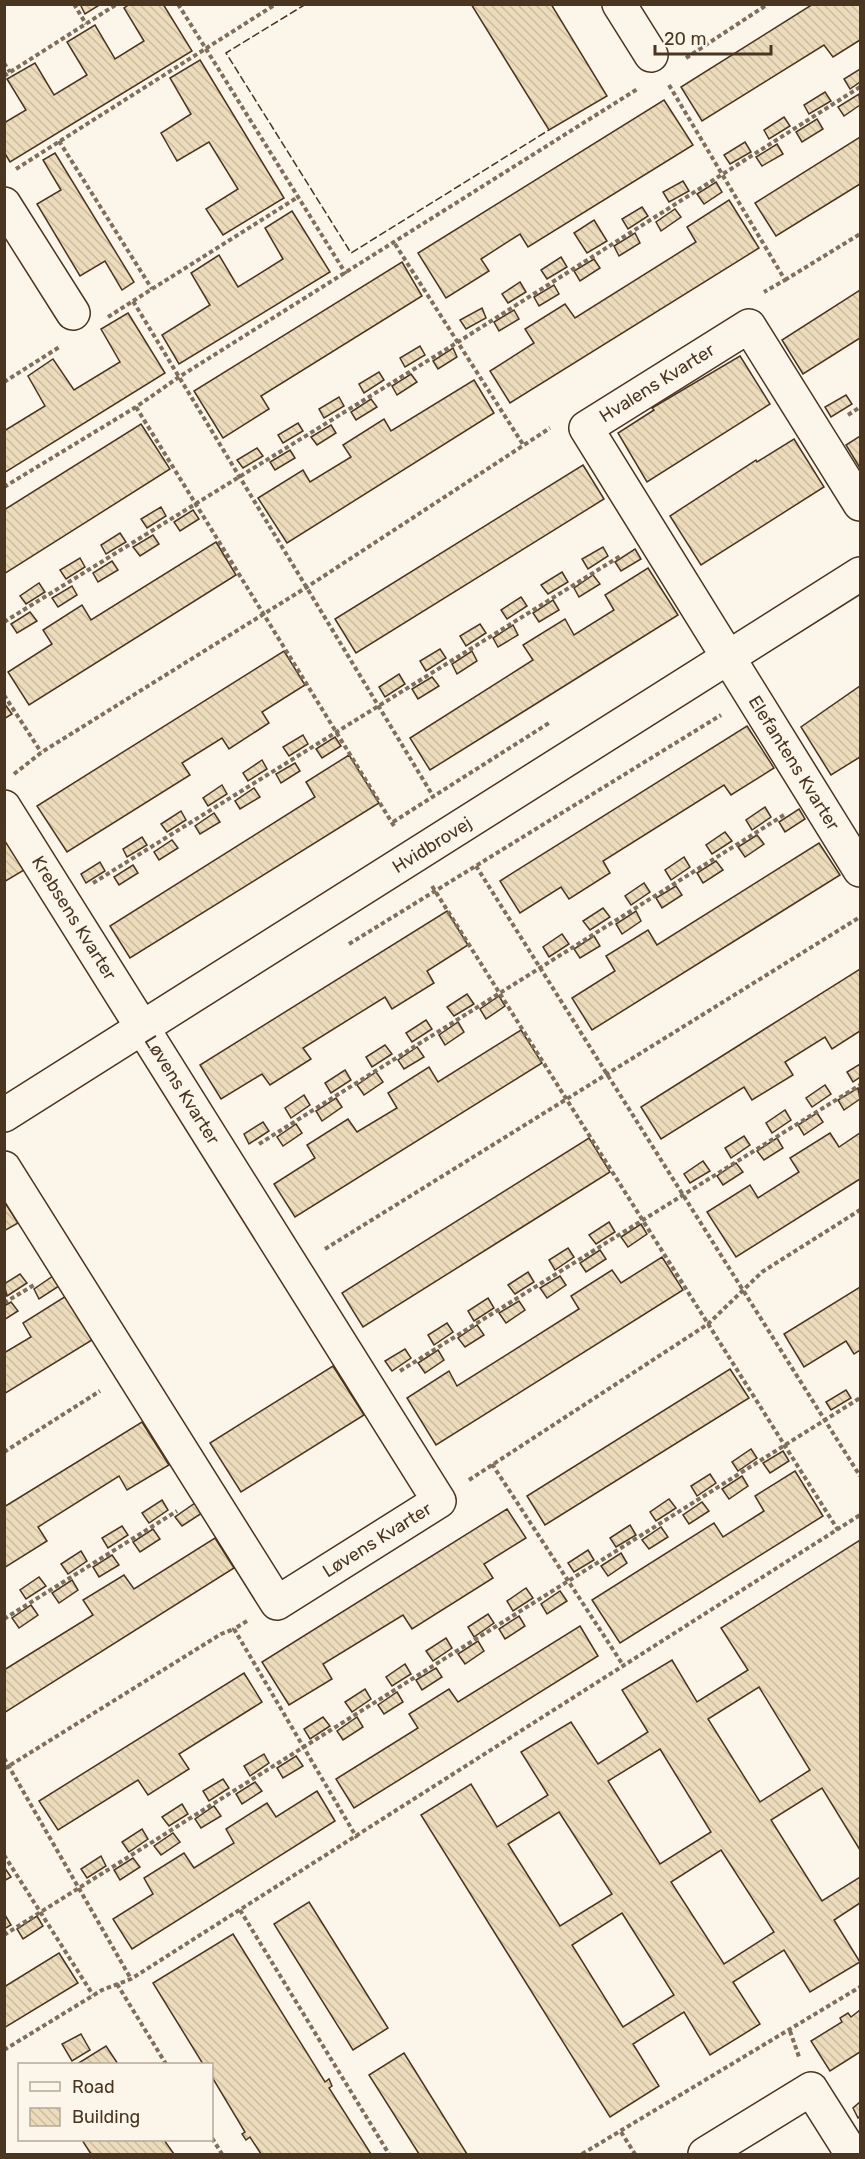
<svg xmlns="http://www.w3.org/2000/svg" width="865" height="2159" font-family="Rubik,sans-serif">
  <defs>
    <pattern id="building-back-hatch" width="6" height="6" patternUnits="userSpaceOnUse" patternTransform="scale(1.5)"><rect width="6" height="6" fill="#ecdcbc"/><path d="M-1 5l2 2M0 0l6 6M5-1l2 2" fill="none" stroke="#ccbda1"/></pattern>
  </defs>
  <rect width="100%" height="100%" fill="#fbf6e9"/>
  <g fill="url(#building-back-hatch)" stroke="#4a3520" stroke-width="1.5" fill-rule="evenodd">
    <polygon points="80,4 101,4 85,14"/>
    <polygon points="130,4 163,4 192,51 10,162 4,152 4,123 26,110 7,79 35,63 54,95 87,75 67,42 95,25 115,59 144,41 124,8"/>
    <polygon points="471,4 551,4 607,96 549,130"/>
    <polygon points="813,4 860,4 860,40 833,57 824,45 702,121 681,87"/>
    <polygon points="200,60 284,198 223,235 206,209 238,189 209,142 177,161 161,133 191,114 170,78"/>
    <polygon points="860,69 860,82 850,89 844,79"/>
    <polygon points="825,92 831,101 809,114 804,105"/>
    <polygon points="859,94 860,105 844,116 838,107"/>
    <polygon points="664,100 693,145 528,247 520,234 481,259 489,271 446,298 418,253"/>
    <polygon points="784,117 790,126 769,139 764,130"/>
    <polygon points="817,119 823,129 802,142 796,132"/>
    <polygon points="860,137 860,184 776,236 755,203"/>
    <polygon points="745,142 751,152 730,164 724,155"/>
    <polygon points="777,144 783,154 762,166 756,157"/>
    <polygon points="55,153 134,282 122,290 105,261 80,276 37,204 61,190 43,160"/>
    <polygon points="683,181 689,191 669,202 663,192"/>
    <polygon points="716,182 722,192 704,204 697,194"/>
    <polygon points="729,200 759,248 510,403 490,371 534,343 525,329 565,304 575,318 696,242 687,227"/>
    <polygon points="642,207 648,216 628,229 622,219"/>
    <polygon points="675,209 681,217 661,231 656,222"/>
    <polygon points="292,211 330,272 179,364 162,335 210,305 191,273 219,255 238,287 283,259 265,228"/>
    <polygon points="594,220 607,241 587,253 574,233"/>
    <polygon points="635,233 640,243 619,256 614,246"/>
    <polygon points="561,257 567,267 547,279 541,270"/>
    <polygon points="594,259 600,268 580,281 574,271"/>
    <polygon points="402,262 422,296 261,396 269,409 223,438 194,391"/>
    <polygon points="520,282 526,292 508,303 502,294"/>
    <polygon points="554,285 559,294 539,306 534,297"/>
    <polygon points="860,290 860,338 803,374 782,340"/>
    <polygon points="482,308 486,318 466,329 460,320"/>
    <polygon points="514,310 519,319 499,331 494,322"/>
    <polygon points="128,313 165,373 4,473 4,431 45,406 28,376 53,359 74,390 120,362 101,329"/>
    <polygon points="420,346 425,355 405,367 400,358"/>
    <polygon points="453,348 457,357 438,369 433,361"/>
    <polygon points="740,356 770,404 647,482 618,433 654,410 652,408"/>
    <polygon points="379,372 384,380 364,393 359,384"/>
    <polygon points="411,374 417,382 397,395 392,386"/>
    <polygon points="474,380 494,413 287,543 258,498 303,470 310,482 351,457 343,445 384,419 391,431"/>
    <polygon points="846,395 852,404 831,417 825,407"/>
    <polygon points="339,397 344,406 324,418 319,409"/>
    <polygon points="371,399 377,407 356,420 351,412"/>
    <polygon points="298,423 303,431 283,443 278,435"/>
    <polygon points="141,424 170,469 4,574 4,510"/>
    <polygon points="331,425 336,433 317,445 311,437"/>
    <polygon points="860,436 860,468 846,445"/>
    <polygon points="794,439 824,487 701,565 670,516 756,460 757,462"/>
    <polygon points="257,448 263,456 243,468 237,460"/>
    <polygon points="290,450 295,458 275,470 270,462"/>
    <polygon points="583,465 604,499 356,653 335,619"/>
    <polygon points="161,507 166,516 147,528 141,519"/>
    <polygon points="193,510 199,519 180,531 174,522"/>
    <polygon points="120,533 126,542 106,554 101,545"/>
    <polygon points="153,535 159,544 140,556 133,547"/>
    <polygon points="216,542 236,575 29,705 8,672 52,644 43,630 82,605 91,620"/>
    <polygon points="603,547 608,556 588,569 582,559"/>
    <polygon points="635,549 641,559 621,571 615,562"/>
    <polygon points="80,558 85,567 66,579 60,570"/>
    <polygon points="112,561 118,570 98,582 93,573"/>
    <polygon points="648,568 678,615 430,770 410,738 533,660 523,645 565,619 574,635 614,610 605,595"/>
    <polygon points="562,572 568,582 548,594 541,585"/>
    <polygon points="593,575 600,584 579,597 574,588"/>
    <polygon points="39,583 45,592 26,604 20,596"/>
    <polygon points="72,586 77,595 58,607 52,598"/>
    <polygon points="521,597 527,606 507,619 501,610"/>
    <polygon points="553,600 559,610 539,622 533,613"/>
    <polygon points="30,612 37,621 17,633 11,624"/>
    <polygon points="480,624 486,633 466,646 460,636"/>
    <polygon points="513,625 518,635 498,647 493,638"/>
    <polygon points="440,649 446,658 426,671 420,661"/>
    <polygon points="284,651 305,685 262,712 269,723 229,749 222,738 182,763 190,775 67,852 37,806"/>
    <polygon points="472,651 477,661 457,674 452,664"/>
    <polygon points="399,674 405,684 385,697 379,687"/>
    <polygon points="432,677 439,686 418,699 412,689"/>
    <polygon points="860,686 860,757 831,775 801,727"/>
    <polygon points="4,703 12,714 4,719"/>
    <polygon points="747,726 774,768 731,795 724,785 603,861 610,873 569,899 561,887 520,913 500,881"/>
    <polygon points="303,735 308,744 289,756 283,747"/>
    <polygon points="335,737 341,746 322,758 316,749"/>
    <polygon points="349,755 379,803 130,958 110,926 315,797 306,782"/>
    <polygon points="262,760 267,769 248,781 243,773"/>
    <polygon points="295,763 300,771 281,783 276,774"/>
    <polygon points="222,785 227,794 208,806 203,798"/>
    <polygon points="254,788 260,797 240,809 235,801"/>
    <polygon points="765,807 771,817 752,830 746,820"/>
    <polygon points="799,809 805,819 785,832 779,822"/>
    <polygon points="181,811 186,820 167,832 161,824"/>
    <polygon points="214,813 220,822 200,834 195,826"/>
    <polygon points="725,832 732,841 712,854 706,845"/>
    <polygon points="757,835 764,844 745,857 738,847"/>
    <polygon points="142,837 147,845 127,857 123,849"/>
    <polygon points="4,838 24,870 4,882"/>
    <polygon points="172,840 178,848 159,860 154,852"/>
    <polygon points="819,843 840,875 592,1030 572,998 615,971 606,956 648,930 657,945"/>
    <polygon points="684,857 690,867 671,880 665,870"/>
    <polygon points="716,861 723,870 703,883 697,873"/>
    <polygon points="100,862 105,871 86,883 81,874"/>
    <polygon points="133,865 138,873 119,885 114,877"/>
    <polygon points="644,883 650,892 631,905 625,896"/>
    <polygon points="676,886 682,895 662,908 656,898"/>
    <polygon points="603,908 610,917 590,930 583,921"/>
    <polygon points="447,911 468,945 427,971 434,983 392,1009 385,997 303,1048 311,1059 270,1085 262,1074 221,1099 200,1065"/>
    <polygon points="636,911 641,921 622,934 616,924"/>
    <polygon points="562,934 569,944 549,957 543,947"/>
    <polygon points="594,936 600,946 580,958 574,949"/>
    <polygon points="860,969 860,1031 832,1049 825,1037 785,1062 793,1075 752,1100 744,1087 661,1139 641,1107"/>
    <polygon points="467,994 474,1004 454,1016 447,1007"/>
    <polygon points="499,996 505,1006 486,1019 480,1009"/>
    <polygon points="426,1020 432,1029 412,1042 406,1033"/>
    <polygon points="458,1022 464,1032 445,1045 439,1035"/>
    <polygon points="521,1030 542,1063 295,1217 274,1184 315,1158 307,1145 348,1119 357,1132 397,1108 388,1093 429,1067 438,1082"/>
    <polygon points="385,1045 392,1054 372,1067 366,1057"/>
    <polygon points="417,1047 424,1057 404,1069 398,1060"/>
    <polygon points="860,1064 860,1077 853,1082 847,1072"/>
    <polygon points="345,1070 351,1080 331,1093 325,1083"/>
    <polygon points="376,1072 383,1082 364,1095 357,1085"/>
    <polygon points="825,1085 831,1094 812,1107 806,1098"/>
    <polygon points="858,1088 860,1099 844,1110 838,1100"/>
    <polygon points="304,1095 310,1105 291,1118 285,1108"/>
    <polygon points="336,1098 342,1107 322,1121 316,1111"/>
    <polygon points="785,1110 791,1120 772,1133 766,1123"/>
    <polygon points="817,1113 823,1122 804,1135 798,1125"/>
    <polygon points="263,1122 269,1131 249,1144 244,1134"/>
    <polygon points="296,1124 302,1133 283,1146 277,1137"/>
    <polygon points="830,1133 839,1147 860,1133 860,1179 736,1257 707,1212 750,1185 758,1198 799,1172 790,1158"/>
    <polygon points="744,1136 750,1145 731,1158 725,1148"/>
    <polygon points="589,1138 610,1172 363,1327 342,1293"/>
    <polygon points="777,1138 783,1148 764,1160 757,1151"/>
    <polygon points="703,1161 710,1171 690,1183 684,1174"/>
    <polygon points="736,1163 743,1172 723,1185 717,1176"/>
    <polygon points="4,1201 18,1223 4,1231"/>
    <polygon points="609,1222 615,1232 596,1244 589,1235"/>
    <polygon points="641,1224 647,1234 628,1247 621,1237"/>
    <polygon points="568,1248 574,1257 555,1270 549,1260"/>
    <polygon points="600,1250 606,1259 586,1272 580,1263"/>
    <polygon points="662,1257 683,1290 436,1445 407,1398 449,1371 457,1386 579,1309 571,1296 612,1270 621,1283"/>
    <polygon points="528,1272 534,1282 515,1294 508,1285"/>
    <polygon points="20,1274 27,1283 7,1296 4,1284"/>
    <polygon points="53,1276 59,1286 39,1299 34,1289"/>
    <polygon points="560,1276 566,1285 547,1298 540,1288"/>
    <polygon points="860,1287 860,1350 854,1354 846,1341 804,1367 784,1334"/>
    <polygon points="66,1296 92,1340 4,1394 4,1353 31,1337 23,1323"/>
    <polygon points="488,1298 494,1308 474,1321 468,1311"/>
    <polygon points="519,1301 525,1310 506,1323 499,1313"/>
    <polygon points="11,1302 18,1311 4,1320 4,1306"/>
    <polygon points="447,1323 453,1332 434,1345 428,1335"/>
    <polygon points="477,1325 484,1335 465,1347 458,1338"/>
    <polygon points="405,1349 411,1358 392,1371 385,1361"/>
    <polygon points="438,1350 444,1360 425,1373 418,1363"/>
    <polygon points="333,1366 364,1415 241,1492 210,1443"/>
    <polygon points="730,1369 749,1398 545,1525 527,1496"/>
    <polygon points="846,1390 851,1398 831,1410 826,1402"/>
    <polygon points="142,1422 169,1465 127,1490 119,1476 38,1527 47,1541 4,1568 4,1507"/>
    <polygon points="751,1449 757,1458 738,1471 732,1462"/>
    <polygon points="783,1451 789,1461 770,1473 763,1463"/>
    <polygon points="795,1471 823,1516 620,1643 592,1600 714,1523 723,1537 764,1511 755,1496"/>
    <polygon points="710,1474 716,1483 697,1496 691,1486"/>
    <polygon points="742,1476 748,1486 729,1499 722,1489"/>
    <polygon points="669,1499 676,1508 656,1521 650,1512"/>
    <polygon points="162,1500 168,1510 149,1523 142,1513"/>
    <polygon points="702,1502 709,1511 689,1524 683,1515"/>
    <polygon points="195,1503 202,1513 182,1526 175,1517"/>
    <polygon points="507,1509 526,1538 484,1564 493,1578 412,1629 403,1615 323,1664 332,1679 289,1705 262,1662"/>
    <polygon points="630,1525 636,1535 616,1547 610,1538"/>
    <polygon points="122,1526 128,1535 108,1548 102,1538"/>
    <polygon points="661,1527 668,1537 649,1549 642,1540"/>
    <polygon points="153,1529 160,1539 140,1552 133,1542"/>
    <polygon points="215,1538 234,1568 4,1713 4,1670 93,1615 83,1600 124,1575 134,1589"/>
    <path d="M860,1540v310l-38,-62 -51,32 51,81 38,-24v26l-26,17 26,42 -50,30 -26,-42 -51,32 27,42 -50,31 -26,-43 -51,32 26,42 -49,31 -189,-302 50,-31 26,43 51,-32 -27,-43 50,-30 27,42 50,-32 -26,-42 50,-30 25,42 51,-32 -27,-42zM759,1687l51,83 -50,32 -52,-83zM660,1749l51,83 -51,32 -52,-83zM559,1812l53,82 -52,32 -52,-82zM721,1850l53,82 -50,32 -53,-82zM622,1913l52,82 -51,32 -51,-82z"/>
    <polygon points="588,1550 594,1560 574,1572 568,1563"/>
    <polygon points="81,1551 87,1561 68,1574 61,1564"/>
    <polygon points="621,1553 627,1563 608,1576 601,1566"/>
    <polygon points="112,1555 119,1565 99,1577 93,1567"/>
    <polygon points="39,1577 46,1586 26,1599 20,1590"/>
    <polygon points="72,1580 78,1590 59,1603 52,1593"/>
    <polygon points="526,1588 533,1598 513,1611 507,1601"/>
    <polygon points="560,1591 567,1601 547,1614 541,1604"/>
    <polygon points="31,1605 38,1615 19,1628 12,1618"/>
    <polygon points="488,1614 494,1623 474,1637 468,1627"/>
    <polygon points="519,1616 525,1626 505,1639 499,1629"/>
    <polygon points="580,1626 598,1656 354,1808 336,1779 418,1728 409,1714 449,1689 458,1702"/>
    <polygon points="446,1638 452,1648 433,1661 426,1651"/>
    <polygon points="478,1641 484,1651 465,1664 458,1654"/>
    <polygon points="405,1664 411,1674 392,1686 386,1677"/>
    <polygon points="436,1668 442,1677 422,1690 416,1680"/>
    <polygon points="244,1673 262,1702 179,1754 189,1769 148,1795 138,1780 58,1830 39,1801"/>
    <polygon points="365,1689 371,1699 352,1712 345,1702"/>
    <polygon points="397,1692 403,1702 384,1714 378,1705"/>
    <polygon points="323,1717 330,1726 310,1739 304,1729"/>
    <polygon points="357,1717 363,1727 343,1740 337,1731"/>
    <polygon points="264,1754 269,1763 250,1776 244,1766"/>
    <polygon points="296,1756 303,1766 283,1778 277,1768"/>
    <polygon points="223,1779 229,1788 209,1801 203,1791"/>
    <polygon points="255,1782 262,1791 242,1804 236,1794"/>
    <polygon points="317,1791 335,1821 132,1949 113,1919 153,1894 144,1878 184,1853 194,1868 234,1843 226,1829 267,1803 276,1817"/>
    <polygon points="182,1804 188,1814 169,1826 162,1817"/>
    <polygon points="214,1806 221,1816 201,1828 195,1819"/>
    <polygon points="142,1829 148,1839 129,1852 122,1842"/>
    <polygon points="173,1833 180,1842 161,1855 154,1846"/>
    <polygon points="101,1856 106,1866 87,1878 81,1869"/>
    <polygon points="133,1858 140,1867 120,1880 114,1870"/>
    <polygon points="4,1867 11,1877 4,1881"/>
    <polygon points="309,1902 388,2028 353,2050 274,1924"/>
    <polygon points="5,1915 11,1925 4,1929 4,1915"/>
    <polygon points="37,1916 43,1926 23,1939 17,1929"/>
    <polygon points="233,1934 325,2082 329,2079 332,2086 329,2088 371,2154 261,2154 250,2137 246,2140 242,2134 245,2132 212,2077 212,2064 203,2064 153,1983"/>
    <polygon points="59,1953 78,1983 4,2028 4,1987"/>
    <polygon points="860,2010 860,2052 830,2071 811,2041 842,2022 840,2018 848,2013 851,2017"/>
    <polygon points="81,2034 90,2050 72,2061 62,2044"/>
    <polygon points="106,2046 118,2064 77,2064"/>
    <polygon points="404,2053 467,2154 419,2154 369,2075"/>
    <polygon points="860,2102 860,2116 858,2118 853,2108"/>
    <polygon points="82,2140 164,2140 174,2154 91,2154"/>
  </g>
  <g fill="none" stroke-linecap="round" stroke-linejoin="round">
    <defs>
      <g id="minor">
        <polyline points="619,4 651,55"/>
        <polyline points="4,204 73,313"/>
        <polyline points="860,504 749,326 586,428 860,870"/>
        <polyline points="4,807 439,1501 277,1603 4,1168"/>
        <polyline points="4,1115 860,574"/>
        <polyline points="705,2154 811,2089 852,2154"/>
      </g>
    </defs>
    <use href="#minor" stroke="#4a3520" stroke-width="36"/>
    <g stroke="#7f6f5c" stroke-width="4" stroke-dasharray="4.5 3" stroke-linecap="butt">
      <polyline points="74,4 86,24"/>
      <polyline points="178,4 346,274"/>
      <polyline points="686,58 768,4"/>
      <polyline points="4,63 10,72"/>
      <polyline points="4,76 117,4"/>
      <polyline points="669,85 785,280 764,292"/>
      <polyline points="59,141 152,289"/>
      <polyline points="16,169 276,4"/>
      <polyline points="395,244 524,446"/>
      <polyline points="785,280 860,234"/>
      <polyline points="133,301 298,197"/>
      <polyline points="108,317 133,301 433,796"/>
      <polyline points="4,382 61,346"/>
      <polyline points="136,407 394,826"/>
      <polyline points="848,415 860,407"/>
      <polyline points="4,487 136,407 179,377 639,88"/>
      <polyline points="4,622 458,342 860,87"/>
      <polyline points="4,695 41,752"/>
      <polyline points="14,774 42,752 307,587 550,428"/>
      <polyline points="393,822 549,723"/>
      <polyline points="476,866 860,1476"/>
      <polyline points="93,883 622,555"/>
      <polyline points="432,886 838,1530"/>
      <polyline points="349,944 721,715"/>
      <polyline points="259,1144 784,815"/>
      <polyline points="325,1249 860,917"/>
      <polyline points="4,1303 34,1285"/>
      <polyline points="400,1371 860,1085"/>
      <polyline points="4,1452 100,1391"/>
      <polyline points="492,1464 623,1665"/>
      <polyline points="469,1480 708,1324 762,1272 860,1210"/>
      <polyline points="4,1619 177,1511"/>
      <polyline points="247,1621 234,1629 357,1838"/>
      <polyline points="4,1758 131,1979"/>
      <polyline points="4,1769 221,1634 234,1629"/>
      <polyline points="4,1855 93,1995"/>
      <polyline points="240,1910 389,2154"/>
      <polyline points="4,1935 860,1398"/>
      <polyline points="117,1984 166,2064"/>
      <polyline points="790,2031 799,2057"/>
      <polyline points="4,2050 102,1990 131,1979 860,1515"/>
      <polyline points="621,2132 635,2154"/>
      <polyline points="212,2138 222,2154"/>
      <polyline points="582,2154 860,1987"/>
    </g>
    <use href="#minor" stroke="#fbf6e9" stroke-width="33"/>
    <polyline stroke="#4a3520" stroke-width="1.5" stroke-dasharray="8 3" stroke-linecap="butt" points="306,4 226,53 351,253 549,130"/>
  </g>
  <g text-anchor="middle" stroke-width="4.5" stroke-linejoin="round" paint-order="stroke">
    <g font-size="18" fill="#4a3520" stroke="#fbf6e9">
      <text transform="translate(657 383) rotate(-32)" y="6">Hvalens Kvarter</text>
      <text transform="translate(794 763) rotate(58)" y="6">Elefantens Kvarter</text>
      <text transform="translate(432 845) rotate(-32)" y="6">Hvidbrovej</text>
      <text transform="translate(74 918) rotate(58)" y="6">Krebsens Kvarter</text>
      <text transform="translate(182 1090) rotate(58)" y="6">Løvens Kvarter</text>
      <text transform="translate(377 1540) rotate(-32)" y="6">Løvens Kvarter</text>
    </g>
  </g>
  <rect width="865" height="2159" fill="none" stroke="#4a3520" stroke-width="12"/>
  <rect x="18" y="2063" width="195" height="78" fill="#fbf6e9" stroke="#b4a999" stroke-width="1.5"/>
  <rect x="30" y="2082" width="30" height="9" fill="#fbf6e9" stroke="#b4a999" stroke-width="1.5"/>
  <text x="72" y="2093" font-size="18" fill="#4a3520">Road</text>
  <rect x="30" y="2108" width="30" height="18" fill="url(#building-back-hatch)" stroke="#b4a999" stroke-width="1.5"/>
  <text x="72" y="2123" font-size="18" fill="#4a3520">Building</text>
  <path d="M655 45v9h116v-9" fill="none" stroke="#4a3520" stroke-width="3"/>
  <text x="664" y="45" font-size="18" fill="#4a3520" stroke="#fbf6e9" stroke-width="4.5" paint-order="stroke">20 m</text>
</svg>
